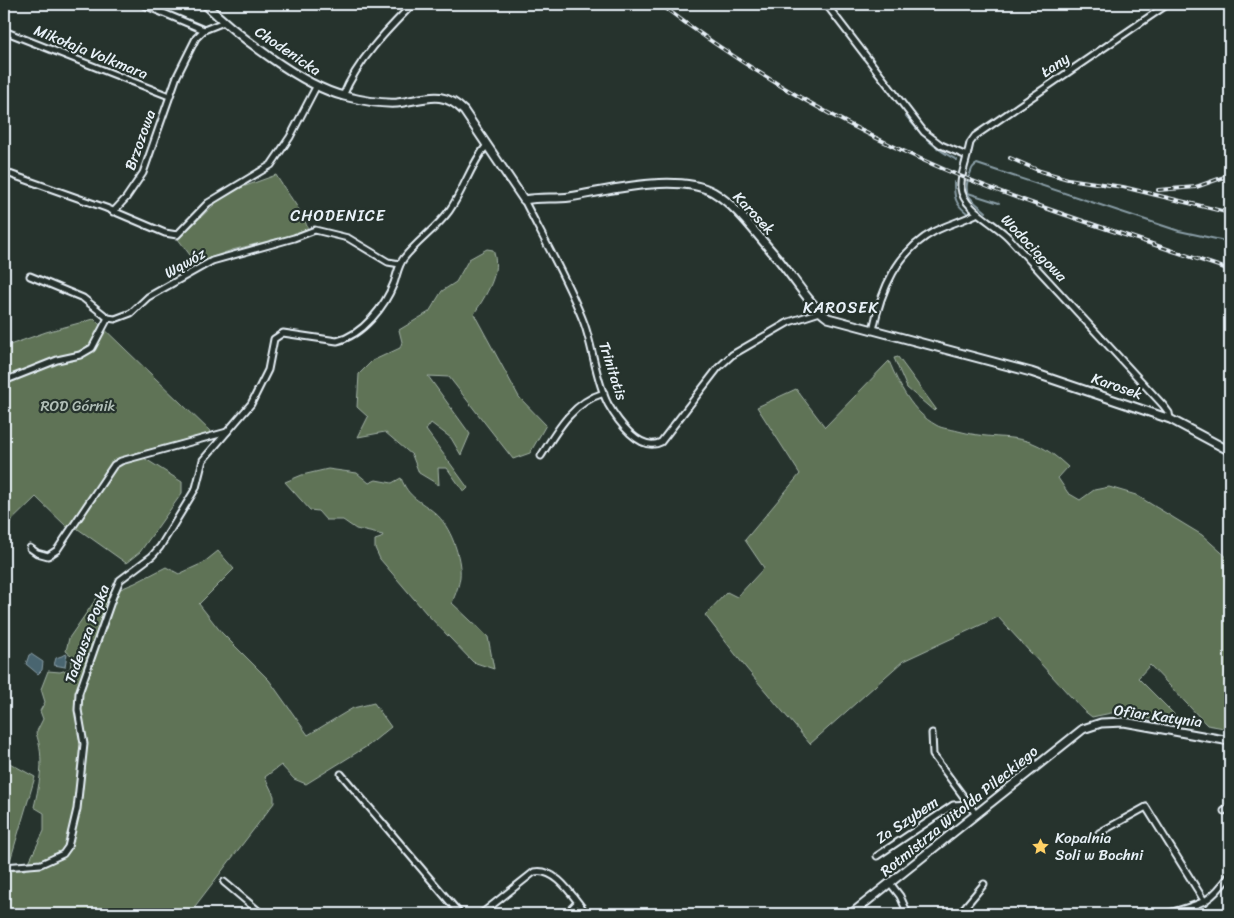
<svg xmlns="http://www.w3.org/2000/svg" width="1234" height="918" font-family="Sriracha,sans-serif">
  <rect width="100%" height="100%" fill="#26332d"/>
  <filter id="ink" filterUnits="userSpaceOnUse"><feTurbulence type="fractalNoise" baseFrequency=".02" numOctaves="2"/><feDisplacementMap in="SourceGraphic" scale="10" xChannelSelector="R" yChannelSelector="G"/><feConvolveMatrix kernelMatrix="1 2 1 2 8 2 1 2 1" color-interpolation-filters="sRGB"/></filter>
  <g filter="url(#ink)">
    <g fill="#5e7356" stroke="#a3b2a7">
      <path d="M276,175c9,16 30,40 32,56l-76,19 -36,13 -18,-24 40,-38 22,-13z"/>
      <path d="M487,249l6,1c9,22 -7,45 -19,64l45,83 27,28 -16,28 -17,6 -64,-82 -21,-1 42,58 -9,21 -10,-17 -20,-15 -5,7 42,58 -4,4 -17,-24h-9l1,17 -20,-12 -7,-18 -27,-23 -27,5 10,-20 -11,-10 2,-33 13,-13 28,-13 2,-6 -3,-12 30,-18 13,-21 14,-9 13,-23z"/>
      <polygon points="94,319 212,433 136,453 182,482 182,493 140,552 126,563 71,524 68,528 36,497 4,528 4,347 46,332"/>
      <polygon points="898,357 936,409 934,411 907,388 894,358"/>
      <path d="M889,361c10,24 23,51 47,64 6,4 16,4 22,6 50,13 66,-5 110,36l-10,11 10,15 12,7 14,-10 15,-3 27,8 66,40 28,25v169l-23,-4 -57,-60 -12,13 36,36 -3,9 -55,-11 -24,5 -9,-7 -85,-93 -95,44 -93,83 -64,-76 -41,-53 22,-23 10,5 27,-29 -19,-28 55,-66 -43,-67 39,-18 29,38z"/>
      <path d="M328,469l29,4 12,10 7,-3 16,3 9,-5c8,21 19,22 34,35 15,12 27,45 25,64 -1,9 -5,18 -8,26l36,34 6,32 -21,-7 -47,-49 -46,-54 -5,-11v-8l6,-2 2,-3 -27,-6 -13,-9h-17l-8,-9 -8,-1 -25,-28 17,-7z"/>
      <path d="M218,551l16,18 -35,35 22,28 48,48 39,55 45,-27 21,-5 17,24 -22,18 -63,39 -12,-5 -13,-14 -16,12 9,19v7l-85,111h-185v-43l21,-1 19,-39v-18l-10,-6c6,-26 11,-48 2,-74l7,-14 -3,-8 5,-9 -4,-13 7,-18 12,1 10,-3 2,-13 -6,-5 3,-13 27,-39 39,-16 31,-16 13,7 24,-11z"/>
      <polygon points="4,760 35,777 10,861 4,861"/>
    </g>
    <g fill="#4a656f" stroke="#899da6">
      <polygon points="31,654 43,662 42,670 38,674 26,664 29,655"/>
      <polygon points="67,654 65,667 54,665 56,658"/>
    </g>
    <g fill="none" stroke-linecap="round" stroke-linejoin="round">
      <g stroke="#899da6" stroke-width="2">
        <path d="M906,116c15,19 29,33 51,44"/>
        <path d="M954,182c0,15 1,22 13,31"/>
        <polyline points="968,193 999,203"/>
        <path d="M986,212c-15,-13 -25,-17 -16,-38 2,-5 2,-7 7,-10l202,67 51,11"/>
      </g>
      <defs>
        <g id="street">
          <polyline points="142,4 204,30"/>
          <path d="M826,4l98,128 17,13 26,11c-2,10 -7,21 -6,32 2,21 34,35 48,50l154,167 6,8 1,6"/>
          <polyline points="4,31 169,96"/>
          <path d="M343,96c14,-35 44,-66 70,-92"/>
          <polyline points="967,156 970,143 975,136 1168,4"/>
          <polyline points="4,172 106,208 165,233 177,235 208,203 271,165 290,137 316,87"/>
          <path d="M524,200c20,40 44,81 60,123 9,25 12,58 24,81 9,16 32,49 53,38l57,-74 14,-13 57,-33 31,-10"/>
          <polyline points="113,212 126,198 143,173 177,76 196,38 204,30 224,22"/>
          <polyline points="30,276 83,298 108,318"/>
          <path d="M873,330c8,-40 24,-79 62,-99 14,-7 30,-11 43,-18"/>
          <polyline points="4,381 57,360 80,355 92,348 108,318 115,319 131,313 148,297 212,261 294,238 315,230 348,238 388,262 400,264"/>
          <path d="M541,456c16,-26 32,-54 63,-63"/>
          <polyline points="30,548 37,553 48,556 57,550 114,465 121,461 227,432"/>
          <polyline points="932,733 933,755 969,804"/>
          <polyline points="341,774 460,914"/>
          <polyline points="1224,811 1230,807"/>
          <polyline points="1099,833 1146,807 1205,902"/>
          <polyline points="877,856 953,805 969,804 976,815"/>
          <path d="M4,867l37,-3 22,-10 5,-7 9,-38 7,-65 -6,-34 1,-17 34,-97 7,-16 32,-24 8,-9 36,-59 7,-28 48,-56 17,-34 6,-31 9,-6 54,8c26,-6 48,-35 57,-58 3,-8 4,-18 10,-25 13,-17 32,-29 45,-47 15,-21 21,-46 38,-66"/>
          <polyline points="224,882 262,914"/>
          <polyline points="890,883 900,896 908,914"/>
          <path d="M481,914l53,-42c23,-5 40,27 53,42"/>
          <polyline points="566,914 577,903"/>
          <polyline points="959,914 984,884"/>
          <path d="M1166,914c35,-11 41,-8 64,-39"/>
        </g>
        <g id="secondary">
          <path d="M205,4c31,30 97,82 139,92 16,4 36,8 53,7 28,-3 44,-15 67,8l60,89c15,-3 31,-1 46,-3 38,-7 107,-24 143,-5 24,14 43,42 61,62 16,18 36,52 54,64l203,54 139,47 60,32"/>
          <polyline points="851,914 1083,729 1101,723 1124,722 1230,741"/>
        </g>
      </defs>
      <use href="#street" stroke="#e8f1f8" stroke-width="9"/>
      <use href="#secondary" stroke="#e8f1f8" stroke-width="11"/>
      <use href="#street" stroke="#26332d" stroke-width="5"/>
      <use href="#secondary" stroke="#26332d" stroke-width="7"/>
      <defs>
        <g id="rail">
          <path d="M660,4c88,67 185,123 288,167 92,38 188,67 282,99"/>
          <polyline points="1010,158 1040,171 1068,179 1123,187 1230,213"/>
          <polyline points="1158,190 1196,187 1230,175"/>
        </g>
      </defs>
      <use href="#rail" stroke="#e8f1f8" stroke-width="4"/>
      <use href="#rail" stroke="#26332d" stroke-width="2" stroke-dasharray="5.5" stroke-linecap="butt"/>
    </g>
  </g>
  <defs>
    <symbol id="sight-bare" viewBox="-9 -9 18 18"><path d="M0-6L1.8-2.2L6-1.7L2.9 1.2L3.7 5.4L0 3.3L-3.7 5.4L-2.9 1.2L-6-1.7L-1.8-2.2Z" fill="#ffd166" stroke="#26332d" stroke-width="2.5" paint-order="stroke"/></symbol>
  </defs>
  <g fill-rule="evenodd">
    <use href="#sight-bare" x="1028" y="834" width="25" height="25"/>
  </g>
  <g text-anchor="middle" stroke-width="4.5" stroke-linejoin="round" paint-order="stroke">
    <g font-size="15" fill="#e8f1f8" stroke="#26332d">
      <text transform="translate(288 51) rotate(34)" y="5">Chodenicka</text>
      <text transform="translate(91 52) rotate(22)" y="5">Mikołaja Volkmara</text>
      <text transform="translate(1055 65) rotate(-34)" y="5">Łany</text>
      <text transform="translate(140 140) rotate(-70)" y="5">Brzozowa</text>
      <text transform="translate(754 213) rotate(46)" y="5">Karosek</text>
      <text transform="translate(1034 248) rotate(46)" y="5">Wodociągowa</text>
      <text transform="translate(185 263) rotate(-30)" y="5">Wąwóz</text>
      <text transform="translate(613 371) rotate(72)" y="5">Trinitatis</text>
      <text transform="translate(1117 386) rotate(19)" y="5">Karosek</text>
      <text transform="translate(87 634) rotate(-70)" y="5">Tadeusza Popka</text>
      <text transform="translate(1158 716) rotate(8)" y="5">Ofiar Katynia</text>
      <text transform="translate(959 811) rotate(-39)" y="5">Rotmistrza Witolda Pileckiego</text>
      <text transform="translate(907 820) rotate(-34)" y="5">Za Szybem</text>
    </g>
    <g font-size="15" fill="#b1bfb7" stroke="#26332d">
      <text x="78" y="411">ROD Górnik</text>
    </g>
    <g font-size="15" fill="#e8f1f8" stroke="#26332d" text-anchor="start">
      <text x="1055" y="843">Kopalnia<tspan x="1055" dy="17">Soli w Bochni</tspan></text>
    </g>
    <g font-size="16" letter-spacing="1" fill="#e8f1f8" stroke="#26332d">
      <text x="338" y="221">CHODENICE</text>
      <text x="841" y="313">KAROSEK</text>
    </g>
  </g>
  <rect width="1234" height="918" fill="none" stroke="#26332d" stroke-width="20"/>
  <rect x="10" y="10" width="1214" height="898" fill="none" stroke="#e8f1f8" stroke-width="2" filter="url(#ink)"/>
</svg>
